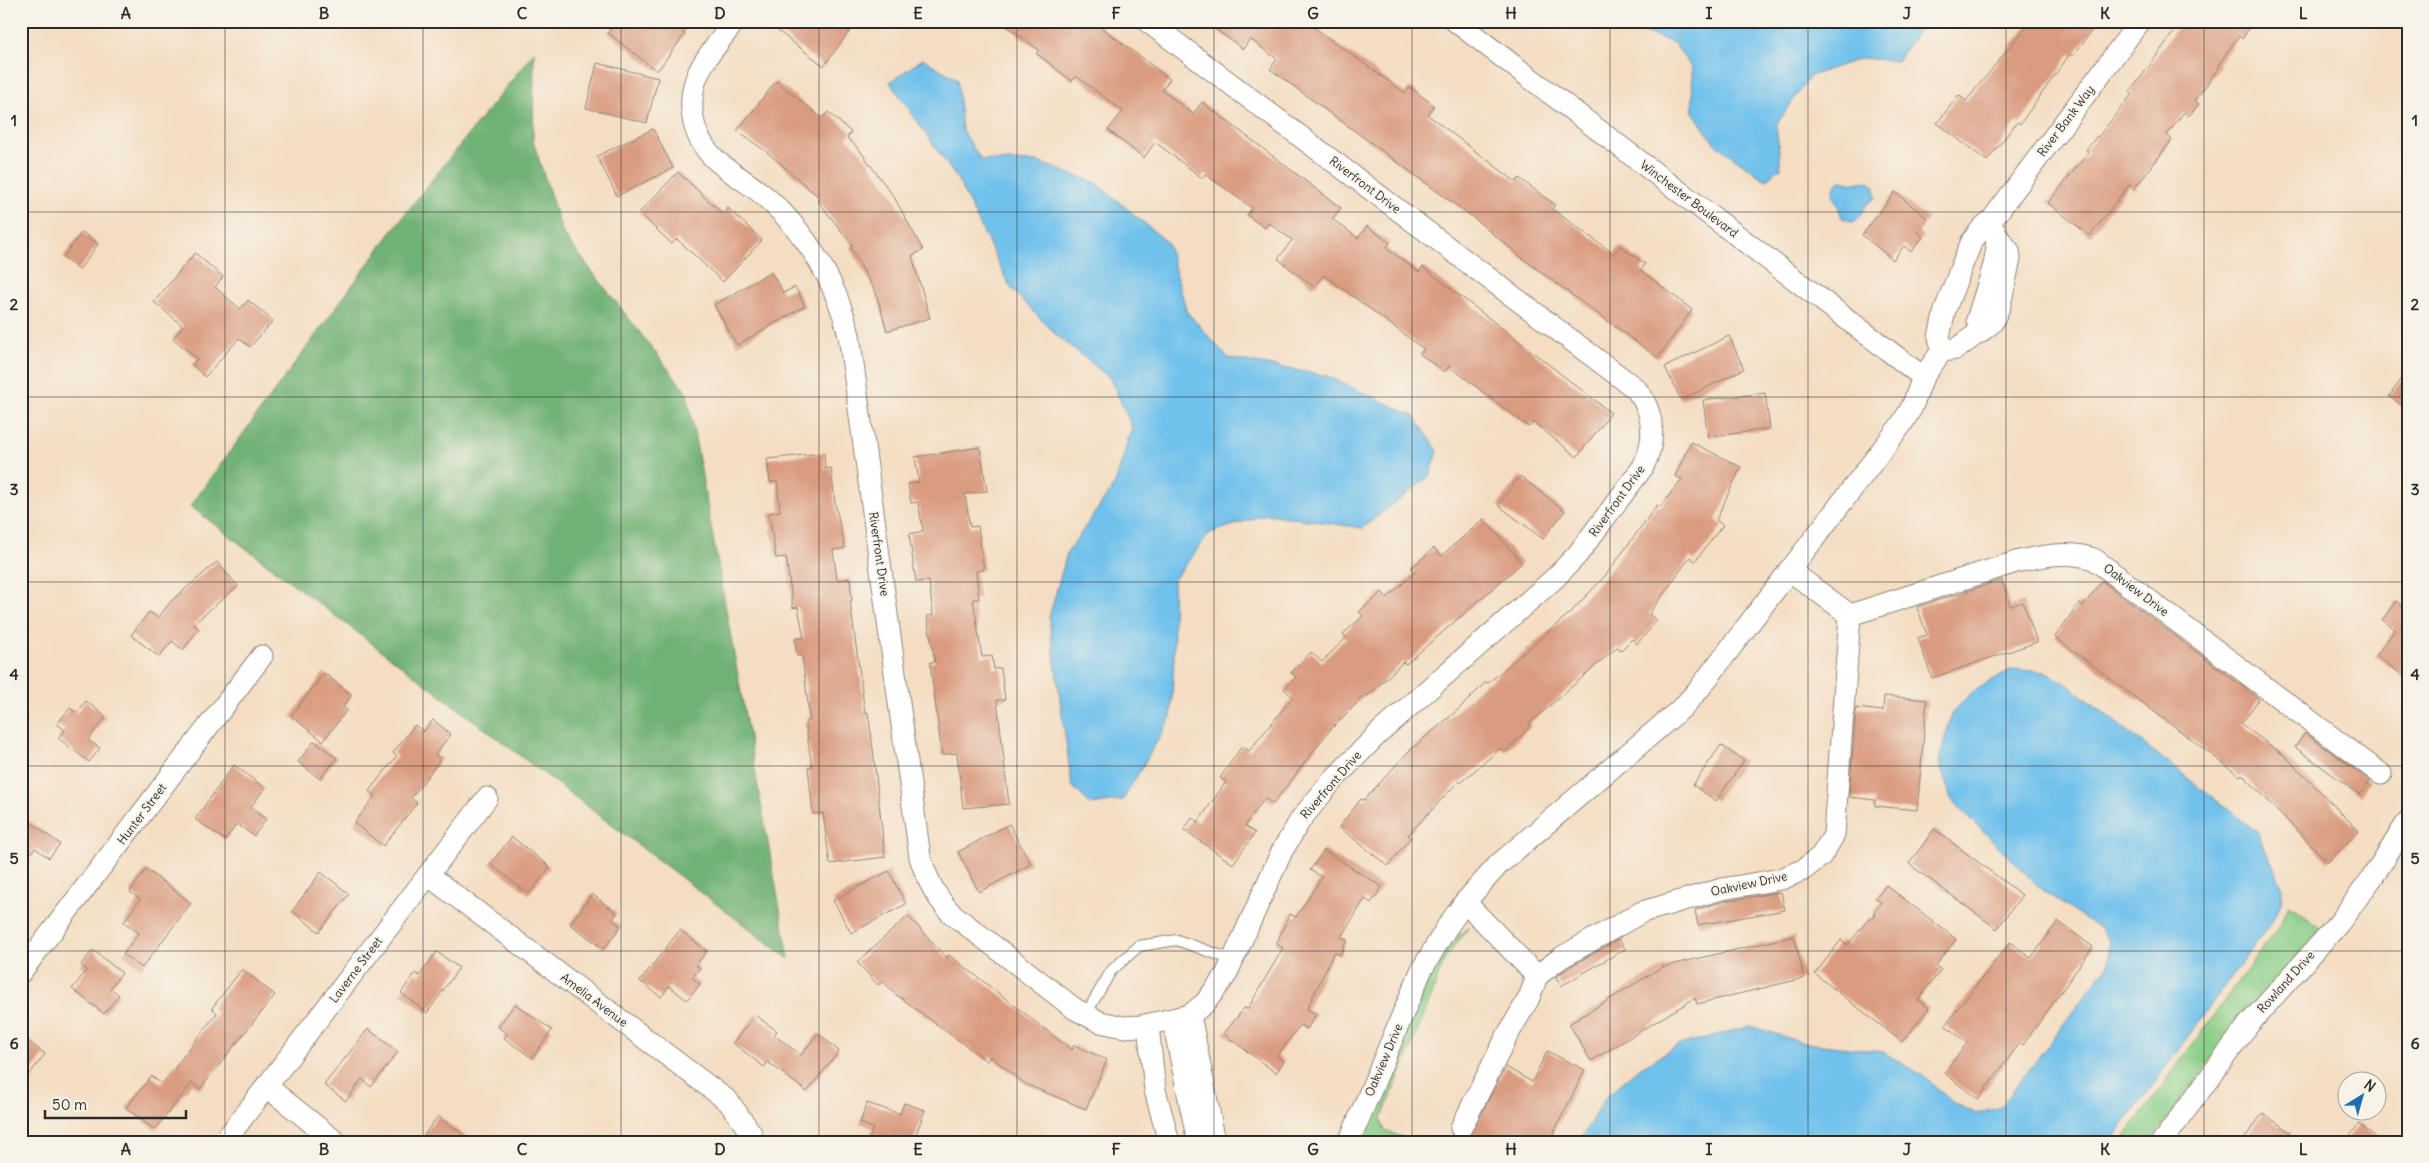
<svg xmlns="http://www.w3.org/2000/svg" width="2429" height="1163" font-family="Delius,sans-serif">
  <rect width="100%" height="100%" fill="#f7f3e8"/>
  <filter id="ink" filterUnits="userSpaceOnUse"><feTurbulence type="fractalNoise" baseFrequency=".02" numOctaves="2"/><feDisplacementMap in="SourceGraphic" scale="10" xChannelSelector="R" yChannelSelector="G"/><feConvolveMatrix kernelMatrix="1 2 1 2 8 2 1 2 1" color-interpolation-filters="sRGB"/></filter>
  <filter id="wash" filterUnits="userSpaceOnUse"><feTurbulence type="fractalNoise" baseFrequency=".0096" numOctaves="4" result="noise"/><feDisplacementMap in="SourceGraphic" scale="20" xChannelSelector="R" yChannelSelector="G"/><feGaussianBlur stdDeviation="1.12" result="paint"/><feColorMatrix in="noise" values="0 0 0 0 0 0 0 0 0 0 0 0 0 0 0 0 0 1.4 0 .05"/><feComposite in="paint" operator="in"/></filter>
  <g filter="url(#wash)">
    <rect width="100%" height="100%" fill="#f4ddc2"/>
    <g fill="#8ace87" stroke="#5a7c59">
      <polygon points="2289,904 2321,929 2241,1019 2150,1142 2121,1142 2282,922"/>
      <polygon points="1469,927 1444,960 1431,998 1381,1120 1385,1131 1417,1142 1360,1142 1431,974 1444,948"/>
    </g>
    <polygon fill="#6fb174" stroke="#4d6e50" points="534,52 533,141 563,234 687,393 789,959 190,506 401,219"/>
    <g fill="#70c1ec" stroke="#4e768c">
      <polygon points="1593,21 1925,21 1897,61 1862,58 1810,76 1776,125 1781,168 1765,180 1714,143 1693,112 1692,68 1674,43 1636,29 1590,25"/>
      <polygon points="923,59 957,79 962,130 981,160 1037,162 1096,183 1167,242 1187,312 1228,358 1327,376 1414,416 1438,451 1430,476 1362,528 1267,514 1210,533 1173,581 1174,656 1171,717 1123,800 1091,805 1072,786 1049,618 1067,553 1115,484 1132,427 1110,378 1054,333 1010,287 958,180 890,82"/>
      <polygon points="1841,180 1854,183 1868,181 1875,187 1875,198 1866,205 1862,214 1854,222 1842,218 1837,203 1833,197 1834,187"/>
      <polygon points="2011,669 2044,672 2064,682 2257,832 2282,886 2281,902 2275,917 2111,1142 1579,1142 1605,1098 1636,1070 1679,1045 1750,1026 1804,1043 1883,1052 1925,1077 1952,1102 1977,1114 2001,1107 2109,964 2109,941 2101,929 2043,891 1951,799 1939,760 1952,713 1972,692"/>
    </g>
    <g id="blocks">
      <g fill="#da9c80">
        <polygon points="617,21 692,21 683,33 685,34 657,71 608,33"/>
        <polygon points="765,21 857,21 824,66"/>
        <polygon points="1000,21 1093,21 1170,79 1162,90 1193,114 1202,102 1341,208 1332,219 1358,238 1367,226 1390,243 1386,248 1419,272 1423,267 1611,413 1577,457 1533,422 1529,427 1449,366 1444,372 1420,354 1424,349 1324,275 1314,287 1278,259 1292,240 1269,223 1265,228 1247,215 1252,208 1205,174 1202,178 1155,142 1144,158 1108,130 1123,111 1076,76 1072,81 1036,53 1039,50"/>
        <polygon points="1204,21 1305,21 1405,93 1410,87 1434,106 1428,115 1516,182 1519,178 1555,205 1552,209 1614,254 1620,246 1645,264 1641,270 1692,310 1658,358 1522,258 1475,219 1270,69 1277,59 1250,39 1243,49"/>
        <polygon points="2031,21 2099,21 2073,56 2070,54 2020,124 2017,122 1987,161 1937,123 1959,95 1966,101"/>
        <polygon points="2182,21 2254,21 2242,39 2239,36 2218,65 2220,66 2195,101 2199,104 2189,116 2184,112 2167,135 2172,140 2146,174 2134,189 2129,185 2090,236 2048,203 2089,152 2086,150 2097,136 2098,137 2132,94 2130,92"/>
        <polygon points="597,63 658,78 647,123 586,108"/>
        <polygon points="776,81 822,118 828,112 851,132 847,138 858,148 894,197 923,250 912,256 930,318 887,331 876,293 850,247 853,246 818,201 821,199 767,152 737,131"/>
        <polygon points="653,129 673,168 617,196 597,156"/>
        <polygon points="678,172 723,214 728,208 762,240 723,282 677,239 672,244 639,213"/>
        <polygon points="1895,192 1928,219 1918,232 1923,237 1911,252 1904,246 1893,260 1862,235"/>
        <polygon points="82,232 98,244 79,270 63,257"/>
        <polygon points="195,253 223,277 215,287 240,309 248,300 273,321 250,347 239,338 205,377 192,365 197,359 173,338 183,326 154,302"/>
        <polygon points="771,272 783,293 795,287 805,306 737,345 714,305"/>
        <polygon points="1729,336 1744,369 1681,400 1665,367"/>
        <polygon points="2408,371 2408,410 2389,396"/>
        <polygon points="1765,393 1770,429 1708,437 1703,400"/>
        <polygon points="1691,442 1741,467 1716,520 1723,525 1695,561 1690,557 1649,614 1657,621 1637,644 1632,639 1621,650 1617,647 1529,724 1531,726 1505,752 1501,748 1460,783 1459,781 1408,835 1411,837 1388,866 1339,827 1361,799 1364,800 1409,751 1460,708 1486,682 1488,683 1570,613 1606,575 1657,505 1660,507 1682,479 1675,476"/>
        <polygon points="980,447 987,491 965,494 970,527 978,526 984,570 976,571 979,599 973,599 982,657 992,656 994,669 1001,668 1005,700 997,700 1009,804 963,808 957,753 942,755 930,662 935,662 927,616 933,615 929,581 916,582 909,534 923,531 918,502 911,503 908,484 919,482 915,457"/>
        <polygon points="824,453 825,469 831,468 835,503 845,548 833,550 837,580 850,578 852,601 850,601 865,713 868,712 873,749 885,857 830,864 823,813 813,814 808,767 812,767 805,721 810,721 802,655 797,656 795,639 804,638 798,607 793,608 786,557 776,558 769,513 780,511 777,482 770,482 767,459"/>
        <polygon points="1520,476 1565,511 1543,539 1498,505"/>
        <polygon points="1484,519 1522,563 1406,664 1403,662 1368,696 1366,694 1329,731 1273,804 1265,798 1245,826 1255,833 1233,864 1184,830 1192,818 1198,822 1226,782 1220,778 1242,746 1249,751 1293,697 1284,689 1296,677 1291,673 1311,652 1322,662 1346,638 1343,634 1363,616 1359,612 1382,592 1387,598 1415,572 1411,568 1434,548 1441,556"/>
        <polygon points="217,562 238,586 193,624 199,629 183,650 172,641 159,657 131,635 149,612 158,618 171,601"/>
        <polygon points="2002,580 2010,606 2023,602 2037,642 1932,678 1918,638 1927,635 1917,607"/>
        <polygon points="2102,581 2259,699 2241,724 2285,756 2359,831 2328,862 2242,774 2240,776 2055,637 2079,603 2083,606"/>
        <polygon points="2396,601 2408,610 2408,679 2376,656 2395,629 2382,620"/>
        <polygon points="324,673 352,695 343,707 347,710 323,741 291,716"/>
        <polygon points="1884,696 1927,700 1917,810 1875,806 1875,800 1849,797 1856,708 1883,711"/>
        <polygon points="86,701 106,717 88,740 100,748 89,762 58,738 65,730 57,724 70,708 77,713"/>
        <polygon points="433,720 451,734 435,755 441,759 411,798 417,803 383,846 354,823 375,796 369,791 397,756 393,753 415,725 423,732"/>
        <polygon points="2305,733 2370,781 2360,795 2295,747"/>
        <polygon points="314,741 337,758 320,779 298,762"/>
        <polygon points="1721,745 1744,761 1716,801 1693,785"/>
        <polygon points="234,765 265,788 250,808 266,819 254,836 237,824 225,840 195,819"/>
        <polygon points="21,815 60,844 49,858 35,848 21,866"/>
        <polygon points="1009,824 1031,864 979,892 958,852"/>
        <polygon points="1934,829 2022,895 1997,929 1909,864"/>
        <polygon points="512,837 550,867 529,894 490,864"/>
        <polygon points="1324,850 1382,887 1371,903 1365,899 1341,937 1347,940 1340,955 1334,952 1307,1009 1316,1014 1307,1029 1300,1025 1277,1056 1284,1061 1276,1073 1224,1034 1245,1007 1247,1010 1283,948 1276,944 1290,914 1296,917 1322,877 1310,870"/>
        <polygon points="146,869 191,903 142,968 123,954 139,933 124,922 140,899 130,892"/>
        <polygon points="889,871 906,904 851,933 833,900"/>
        <polygon points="321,872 349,894 319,932 292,911"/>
        <polygon points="1886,885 1956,939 1936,966 1941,970 1918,1000 1929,1008 1902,1042 1815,974 1841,940 1848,945 1869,918 1875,917 1874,912 1881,902 1876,898"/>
        <polygon points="1781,892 1785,910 1698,925 1695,910 1725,901"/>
        <polygon points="592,894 617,913 612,920 621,926 604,949 570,924"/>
        <polygon points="908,916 947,958 949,955 1072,1050 1074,1045 1107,1060 1086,1109 1025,1084 990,1056 987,1061 950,1034 894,993 883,981 878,985 857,962"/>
        <polygon points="2058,921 2093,947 2023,1045 2020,1043 1978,1099 1944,1073 1967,1043 1945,1025 2010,942 2031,958"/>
        <polygon points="680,930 707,951 696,965 700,968 692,978 700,984 687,1000 669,986 661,997 640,981"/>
        <polygon points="1794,936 1804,978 1697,1004 1695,998 1591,1061 1569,1024 1662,967"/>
        <polygon points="1619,939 1625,949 1561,986 1556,977 1569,967"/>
        <polygon points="93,950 122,973 110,988 119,995 104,1014 72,989 87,970 81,965"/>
        <polygon points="437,952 459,968 427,1013 401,993 415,973 419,976"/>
        <polygon points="242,969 275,995 200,1089 192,1083 155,1130 126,1108 151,1076 162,1084 217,1013 212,1008"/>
        <polygon points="515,1004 552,1030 532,1058 504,1038 507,1034 498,1027"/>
        <polygon points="755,1015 777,1031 774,1035 801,1055 818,1033 839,1051 807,1092 768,1062 764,1067 733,1043"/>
        <polygon points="368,1029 398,1052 371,1087 362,1079 346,1101 324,1085"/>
        <polygon points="21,1035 45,1054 21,1085"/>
        <polygon points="1547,1051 1585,1070 1549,1142 1477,1142 1469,1137 1506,1067 1532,1082"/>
        <polygon points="867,1103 900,1114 904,1103 925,1110 913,1142 868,1142 873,1128 860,1123"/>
        <polygon points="2263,1113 2291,1133 2285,1142 2242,1142"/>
        <polygon points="438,1116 473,1142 419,1142"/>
        <polygon points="2359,1124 2382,1142 2345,1142"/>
      </g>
    </g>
  </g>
  <g filter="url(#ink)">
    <use href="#blocks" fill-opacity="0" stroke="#908476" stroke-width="1"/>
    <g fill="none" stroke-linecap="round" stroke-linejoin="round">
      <defs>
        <polyline id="service" points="1086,1014 1111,971 1139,946 1177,940 1233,960"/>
        <g id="minor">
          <path d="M735,21c-10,13 -21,26 -30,40 -21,32 -17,74 12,100 16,14 36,24 52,39 39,35 68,84 80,135l71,522c7,22 15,39 31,56l124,96 25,13 24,5 17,-1 49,-11 15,-12 21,-28 56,-124 19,-32 31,-38 47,-48 177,-156 21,-22 66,-88c13,-27 12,-54 -7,-78l-489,-368"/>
          <polyline points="1455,21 1923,377"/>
          <polyline points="1981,332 1977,320 1994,265 1997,248 1995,231"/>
          <polyline points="1942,351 1939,337 1945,310 1962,265 1972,241 1983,227 1991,221 2140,21"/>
          <polyline points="1789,570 1850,615"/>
          <path d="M1850,615l166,-53c25,-6 53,-12 78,-3l287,215"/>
          <polyline points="428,875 728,1101 751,1133 749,1142"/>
          <polyline points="1465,902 1537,976"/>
          <polyline points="21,972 262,656"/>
          <polyline points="1190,1015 1215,1142"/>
          <polyline points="1173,1021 1198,1142"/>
          <polyline points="1148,1025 1155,1090 1169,1142"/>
          <polyline points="266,1086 336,1142"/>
          <polyline points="1461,1128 1507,1036 1529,998 1537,976 1562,957 1642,912 1722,889 1781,879 1803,870 1821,856 1834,835 1850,615"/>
          <polyline points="224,1142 487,798"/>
          <polyline points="1349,1142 1421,971 1447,927 1465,902 1499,864 1682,708 1699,689 1901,425 1912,407 1923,377 1942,351 1956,349 1992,323 2000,305 2010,259 2009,251 1997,236"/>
          <polyline points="2162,1142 2249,1024 2339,923 2372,878 2408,821"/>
        </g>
      </defs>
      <use href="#service" stroke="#908476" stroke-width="12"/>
      <use href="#minor" stroke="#908476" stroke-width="23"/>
      <use href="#service" stroke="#fff" stroke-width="10"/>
      <use href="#minor" stroke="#fff" stroke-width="21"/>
    </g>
  </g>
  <path fill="none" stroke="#2b2b2b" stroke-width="1" stroke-opacity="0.55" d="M225,21v1121M423,21v1121M621,21v1121M819,21v1121M1017,21v1121M1214,21v1121M1412,21v1121M1610,21v1121M1808,21v1121M2006,21v1121M2204,21v1121M21,212h2387M21,397h2387M21,582h2387M21,766h2387M21,951h2387"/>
  <g text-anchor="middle" stroke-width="4" stroke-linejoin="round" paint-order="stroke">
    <g font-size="12" fill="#2b2b2b" stroke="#f7f3e8">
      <text transform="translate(2066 121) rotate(-53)" y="4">River Bank Way</text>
      <text transform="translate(1365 185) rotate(37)" y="4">Riverfront Drive</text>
      <text transform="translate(1689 199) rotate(37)" y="4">Winchester Boulevard</text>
      <text transform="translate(1617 501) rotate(-54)" y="4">Riverfront Drive</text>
      <text transform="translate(879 554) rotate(82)" y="4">Riverfront Drive</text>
      <text transform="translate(2136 590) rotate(37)" y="4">Oakview Drive</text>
      <text transform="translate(1331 785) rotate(-49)" y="4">Riverfront Drive</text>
      <text transform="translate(142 814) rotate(-53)" y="4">Hunter Street</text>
      <text transform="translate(1749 884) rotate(-12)" y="4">Oakview Drive</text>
      <text transform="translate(356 970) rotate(-53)" y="4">Laverne Street</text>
      <text transform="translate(2286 982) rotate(-48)" y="4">Rowland Drive</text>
      <text transform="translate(594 1000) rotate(37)" y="4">Amelia Avenue</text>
      <text transform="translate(1384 1060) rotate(-67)" y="4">Oakview Drive</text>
    </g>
  </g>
  <rect width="2429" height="1163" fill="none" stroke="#f7f3e8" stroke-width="55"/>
  <g transform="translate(2362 1096) rotate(37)"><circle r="24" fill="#f7f3e8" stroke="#a5a39c"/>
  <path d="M0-4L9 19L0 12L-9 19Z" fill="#1f6fb2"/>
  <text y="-8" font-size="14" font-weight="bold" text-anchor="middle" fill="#2b2b2b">N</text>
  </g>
  <path d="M45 1110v8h141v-8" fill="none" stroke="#2b2b2b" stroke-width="2.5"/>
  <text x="52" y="1110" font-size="15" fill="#2b2b2b" stroke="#f7f3e8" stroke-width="4" paint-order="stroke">50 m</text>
  <rect x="28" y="28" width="2374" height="1108" fill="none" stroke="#2b2b2b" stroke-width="2"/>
  <g font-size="16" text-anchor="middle" font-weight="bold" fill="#2b2b2b">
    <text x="126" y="19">A</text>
    <text x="324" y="19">B</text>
    <text x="522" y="19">C</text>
    <text x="720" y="19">D</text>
    <text x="918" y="19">E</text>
    <text x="1116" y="19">F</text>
    <text x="1313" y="19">G</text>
    <text x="1511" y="19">H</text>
    <text x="1709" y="19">I</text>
    <text x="1907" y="19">J</text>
    <text x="2105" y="19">K</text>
    <text x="2303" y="19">L</text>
    <text x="14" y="126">1</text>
    <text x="2415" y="126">1</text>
    <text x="14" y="310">2</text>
    <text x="2415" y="310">2</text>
    <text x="14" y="495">3</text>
    <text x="2415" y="495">3</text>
    <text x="14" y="680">4</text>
    <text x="2415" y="680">4</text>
    <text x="14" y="864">5</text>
    <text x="2415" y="864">5</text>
    <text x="14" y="1049">6</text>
    <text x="2415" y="1049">6</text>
    <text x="126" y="1155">A</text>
    <text x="324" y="1155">B</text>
    <text x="522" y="1155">C</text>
    <text x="720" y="1155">D</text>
    <text x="918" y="1155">E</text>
    <text x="1116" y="1155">F</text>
    <text x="1313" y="1155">G</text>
    <text x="1511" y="1155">H</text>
    <text x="1709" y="1155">I</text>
    <text x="1907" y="1155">J</text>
    <text x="2105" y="1155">K</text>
    <text x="2303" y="1155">L</text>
  </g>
</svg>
